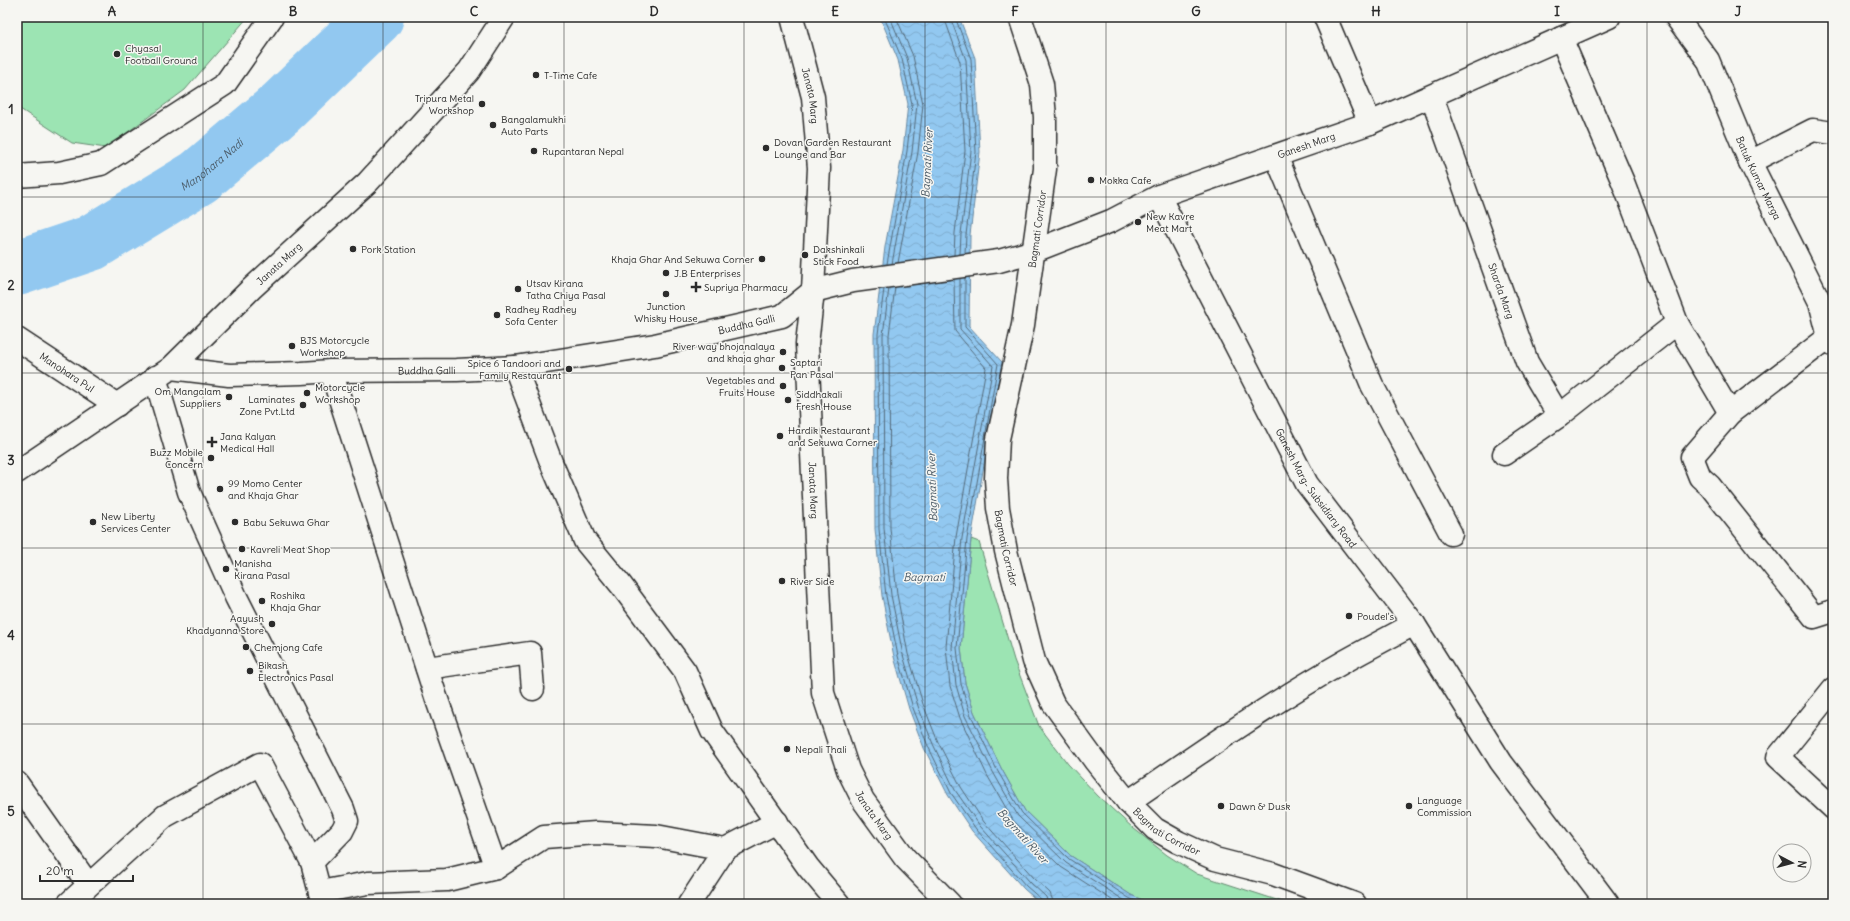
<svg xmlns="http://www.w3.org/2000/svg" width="1850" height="921" font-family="Delius,sans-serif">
  <defs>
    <pattern id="water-waves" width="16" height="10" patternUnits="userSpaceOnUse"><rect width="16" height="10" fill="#92c8f0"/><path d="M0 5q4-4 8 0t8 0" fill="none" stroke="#7eacce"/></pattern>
  </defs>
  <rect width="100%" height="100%" fill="#f6f6f2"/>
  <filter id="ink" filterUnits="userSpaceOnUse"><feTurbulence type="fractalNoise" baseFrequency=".025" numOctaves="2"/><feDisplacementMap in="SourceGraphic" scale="8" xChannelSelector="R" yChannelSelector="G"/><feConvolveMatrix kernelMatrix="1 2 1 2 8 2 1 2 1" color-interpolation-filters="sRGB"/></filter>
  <g filter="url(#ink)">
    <g fill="#9ce4b3" stroke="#64886f">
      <polygon points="17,17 248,17 185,90 106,148 72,143 17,107"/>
      <polygon points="971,539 979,542 1014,660 1039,726 1068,764 1098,796 1133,828 1167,855 1197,874 1289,904 1151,904 1131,895 1071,856 1025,811 1001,768 974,712 965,683 961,648"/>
    </g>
    <polygon fill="url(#water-waves)" stroke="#6989a1" points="880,17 959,17 975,58 980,152 970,235 969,326 1002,362 971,539 961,648 965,683 974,712 1001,768 1025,811 1071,856 1131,895 1151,904 1041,904 1024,889 972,831 948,795 924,748 909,709 894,657 882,596 875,529 874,334 885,247 903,150 908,104 898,60"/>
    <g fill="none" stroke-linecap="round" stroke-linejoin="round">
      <g stroke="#546a7a" stroke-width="1">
        <polyline points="884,17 902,59 912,104 907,151 887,264"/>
        <polyline points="890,17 907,58 917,104 912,152 892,264"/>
        <polyline points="896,17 913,56 923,104 918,152 898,263"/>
        <polyline points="944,17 960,62 965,151 955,233 954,255"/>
        <polyline points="950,17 966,60 971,151 961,234 960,254"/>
        <polyline points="955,17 971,59 976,152 966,235 965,253"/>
        <polyline points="960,278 960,329 993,366 962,538 952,648 956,685 965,716 993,772 1018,816 1066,863 1130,904"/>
        <polyline points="965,278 965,327 998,364 967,539 957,648 961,684 970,713 997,770 1022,813 1069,859 1129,898 1142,904"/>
        <polyline points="954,279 955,331 986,368 956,537 946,647 950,686 960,718 987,775 1013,820 1061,867 1118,904"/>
        <polyline points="895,287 889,335 890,528 897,594 908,654 923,704 938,742 961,787 984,822 1034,878 1050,893 1054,904"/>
        <polyline points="889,288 883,335 884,528 891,595 903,655 918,706 933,744 955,790 980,826 1030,882 1046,897 1048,904"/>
        <polyline points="884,289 878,334 879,529 886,596 898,656 913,708 928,746 951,793 976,829 1026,886 1042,900 1043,904"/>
      </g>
      <path stroke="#92c8f0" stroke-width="56" id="s1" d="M17,268l74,-25 108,-66 83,-70 94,-90"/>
      <defs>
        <g id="minor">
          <polyline points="1325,17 1370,123"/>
          <path id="s2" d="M1676,17l32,43 42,102 70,140 9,35 4,7"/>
          <polyline points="1561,38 1623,182 1677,323 1730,413"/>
          <path id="s3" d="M1432,97l95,265 32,54 -55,38"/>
          <polyline points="1276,156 1372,385 1451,534"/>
          <polyline points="1750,162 1813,130 1833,133"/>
          <polyline points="17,176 59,173 101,164 225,84 272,17"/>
          <path id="s4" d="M1159,196l148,288 107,140 87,138 107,142"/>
          <polyline points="1829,337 1730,413 1692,457 1700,477 1710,486 1814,617 1833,611"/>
          <polyline points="515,367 551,462 585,541 621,585 685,671 712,731 808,867 839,904"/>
          <path id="s5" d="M171,368l58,7 73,-2 29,-2 126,-1 58,-3 140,-22 127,-29 31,-25 40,-10 146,-20 35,-10 77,-30 48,-25 211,-73 239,-106"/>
          <polyline points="331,371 436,697 496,868 544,837 596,833 656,836 725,849 777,822"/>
          <polyline points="155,377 189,492 236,597 343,809 347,821 342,831 312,862 323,904"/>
          <polyline points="1559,416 1677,323"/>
          <polyline points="427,668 530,653 533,689"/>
          <polyline points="1833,689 1778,757 1833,808"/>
          <polyline points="17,783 88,884"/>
          <path d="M1128,802c70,-48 140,-97 214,-139 23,-13 48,-26 72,-39"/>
          <polyline points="320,892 368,883 447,880 496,868"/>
          <polyline points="68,904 165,816 260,764 312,862"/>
          <polyline points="689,904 725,849"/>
        </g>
        <g id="secondary">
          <path id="s6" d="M792,17l21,80 6,71 -6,123 -6,53 16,349 25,77 15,30 42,58 45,46"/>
          <path id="s7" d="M1020,17l22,67 3,33v52l-22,156 -25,114 -2,40 2,29 8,43 28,110 19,42 42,58 33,41 27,27 23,13 37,17 58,15 82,30"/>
          <path id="s8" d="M17,339l100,66"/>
          <path id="s9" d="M17,472l154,-104 80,-79 117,-107 101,-111 35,-54"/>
        </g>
      </defs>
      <use href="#minor" stroke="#2b2b2b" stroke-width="25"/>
      <use href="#secondary" stroke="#2b2b2b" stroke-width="25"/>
      <use href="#minor" stroke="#f6f6f2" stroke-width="22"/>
      <use href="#secondary" stroke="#f6f6f2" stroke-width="22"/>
    </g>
  </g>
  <path fill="none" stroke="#2b2b2b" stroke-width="1" stroke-opacity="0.55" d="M203,17v887M383,17v887M564,17v887M744,17v887M925,17v887M1106,17v887M1286,17v887M1467,17v887M1647,17v887M17,197h1816M17,373h1816M17,548h1816M17,724h1816"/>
  <g fill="#2b2b2b" stroke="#f6f6f2" stroke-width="1.5">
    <circle cx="117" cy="54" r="4"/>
    <circle cx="536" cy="75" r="4"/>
    <circle cx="482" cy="104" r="4"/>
    <circle cx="493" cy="125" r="4"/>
    <circle cx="766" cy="148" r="4"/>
    <circle cx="534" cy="151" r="4"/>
    <circle cx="1091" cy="180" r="4"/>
    <circle cx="1138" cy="222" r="4"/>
    <circle cx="353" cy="249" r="4"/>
    <circle cx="805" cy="255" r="4"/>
    <circle cx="762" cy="259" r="4"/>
    <circle cx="666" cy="273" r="4"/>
    <path d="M694 281h4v4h4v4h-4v4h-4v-4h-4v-4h4z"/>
    <circle cx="518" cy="289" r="4"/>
    <circle cx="666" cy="294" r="4"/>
    <circle cx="497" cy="315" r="4"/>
    <circle cx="292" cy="346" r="4"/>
    <circle cx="783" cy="352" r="4"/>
    <circle cx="782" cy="368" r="4"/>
    <circle cx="569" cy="369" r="4"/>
    <circle cx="783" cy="386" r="4"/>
    <circle cx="307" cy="393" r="4"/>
    <circle cx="229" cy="397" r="4"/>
    <circle cx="788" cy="400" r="4"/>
    <circle cx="303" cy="405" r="4"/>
    <circle cx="780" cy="436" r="4"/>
    <path d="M210 436h4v4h4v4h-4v4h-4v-4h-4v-4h4z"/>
    <circle cx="211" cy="458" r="4"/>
    <circle cx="220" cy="489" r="4"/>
    <circle cx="93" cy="522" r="4"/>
    <circle cx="235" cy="522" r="4"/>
    <circle cx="242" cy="549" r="4"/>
    <circle cx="226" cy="569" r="4"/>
    <circle cx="782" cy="581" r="4"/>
    <circle cx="262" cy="601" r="4"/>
    <circle cx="1349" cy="616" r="4"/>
    <circle cx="272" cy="624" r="4"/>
    <circle cx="246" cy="647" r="4"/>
    <circle cx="250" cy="671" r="4"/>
    <circle cx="787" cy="749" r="4"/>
    <circle cx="1221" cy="806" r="4"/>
    <circle cx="1409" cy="806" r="4"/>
  </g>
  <g text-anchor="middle" stroke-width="3" stroke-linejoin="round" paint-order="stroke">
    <g font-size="10" fill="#2b2b2b" stroke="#f6f6f2" text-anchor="start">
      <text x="125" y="52">Chyasal<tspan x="125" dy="12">Football Ground</tspan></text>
      <text x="544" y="79">T-Time Cafe</text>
      <text x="474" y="102" text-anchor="end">Tripura Metal<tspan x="474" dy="12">Workshop</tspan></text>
      <text x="501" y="123">Bangalamukhi<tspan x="501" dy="12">Auto Parts</tspan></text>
      <text x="774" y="146">Dovan Garden Restaurant<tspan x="774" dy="12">Lounge and Bar</tspan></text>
      <text x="542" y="155">Rupantaran Nepal</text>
      <text x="1099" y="184">Mokka Cafe</text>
      <text x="1146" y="220">New Kavre<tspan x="1146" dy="12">Meat Mart</tspan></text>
      <text x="361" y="253">Pork Station</text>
      <text x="813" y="253">Dakshinkali<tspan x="813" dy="12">Stick Food</tspan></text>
      <text x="754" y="263" text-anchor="end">Khaja Ghar And Sekuwa Corner</text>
      <text x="674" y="277">J.B Enterprises</text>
      <text x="526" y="287">Utsav Kirana<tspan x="526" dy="12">Tatha Chiya Pasal</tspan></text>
      <text x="704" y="291">Supriya Pharmacy</text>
      <text x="666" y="310" text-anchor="middle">Junction<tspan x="666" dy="12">Whisky House</tspan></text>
      <text x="505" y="313">Radhey Radhey<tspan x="505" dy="12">Sofa Center</tspan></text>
      <text x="300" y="344">BJS Motorcycle<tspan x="300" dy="12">Workshop</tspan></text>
      <text x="775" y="350" text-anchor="end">River way bhojanalaya<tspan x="775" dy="12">and khaja ghar</tspan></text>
      <text x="790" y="366">Saptari<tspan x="790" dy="12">Pan Pasal</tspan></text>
      <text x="561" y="367" text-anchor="end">Spice 6 Tandoori and<tspan x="561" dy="12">Family Restaurant</tspan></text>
      <text x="775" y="384" text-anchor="end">Vegetables and<tspan x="775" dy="12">Fruits House</tspan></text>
      <text x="315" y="391">Motorcycle<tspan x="315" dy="12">Workshop</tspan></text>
      <text x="221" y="395" text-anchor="end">Om Mangalam<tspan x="221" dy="12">Suppliers</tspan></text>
      <text x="796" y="398">Siddhakali<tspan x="796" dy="12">Fresh House</tspan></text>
      <text x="295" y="403" text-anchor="end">Laminates<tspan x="295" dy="12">Zone Pvt.Ltd</tspan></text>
      <text x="788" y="434">Hardik Restaurant<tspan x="788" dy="12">and Sekuwa Corner</tspan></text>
      <text x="220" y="440">Jana Kalyan<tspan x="220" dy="12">Medical Hall</tspan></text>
      <text x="203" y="456" text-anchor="end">Buzz Mobile<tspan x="203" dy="12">Concern</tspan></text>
      <text x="228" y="487">99 Momo Center<tspan x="228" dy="12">and Khaja Ghar</tspan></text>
      <text x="101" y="520">New Liberty<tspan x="101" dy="12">Services Center</tspan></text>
      <text x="243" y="526">Babu Sekuwa Ghar</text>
      <text x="250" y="553">Kavreli Meat Shop</text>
      <text x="234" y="567">Manisha<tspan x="234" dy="12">Kirana Pasal</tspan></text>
      <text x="790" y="585">River Side</text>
      <text x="270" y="599">Roshika<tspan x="270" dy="12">Khaja Ghar</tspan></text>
      <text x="1357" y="620">Poudel's</text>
      <text x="264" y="622" text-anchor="end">Aayush<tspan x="264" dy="12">Khadyanna Store</tspan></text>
      <text x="254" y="651">Chemjong Cafe</text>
      <text x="258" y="669">Bikash<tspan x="258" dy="12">Electronics Pasal</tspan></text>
      <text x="795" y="753">Nepali Thali</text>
      <text x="1417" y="804">Language<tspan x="1417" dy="12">Commission</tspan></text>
      <text x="1229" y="810">Dawn &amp; Dusk</text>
    </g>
    <g font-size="10" fill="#2b2b2b" stroke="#f6f6f2">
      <text dy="4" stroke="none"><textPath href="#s6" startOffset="81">Janata Marg</textPath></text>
      <text dy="4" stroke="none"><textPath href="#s5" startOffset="1174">Ganesh Marg</textPath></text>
      <text dy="4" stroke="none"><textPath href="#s2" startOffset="182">Batuk Kumar Marga</textPath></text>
      <text transform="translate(1037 229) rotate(-82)" y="4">Bagmati Corridor</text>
      <text dy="4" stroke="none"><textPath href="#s9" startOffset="336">Janata Marg</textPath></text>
      <text dy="4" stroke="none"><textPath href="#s3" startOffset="206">Sharda Marg</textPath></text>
      <text dy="4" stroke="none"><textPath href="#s5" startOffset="580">Buddha Galli</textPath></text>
      <text dy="4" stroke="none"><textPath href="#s5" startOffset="256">Buddha Galli</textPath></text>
      <text dy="4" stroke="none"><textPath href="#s8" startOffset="60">Manohara Pul</textPath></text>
      <text dy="4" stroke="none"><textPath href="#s4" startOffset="332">Ganesh Marg- Subsidiary Road</textPath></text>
      <text dy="4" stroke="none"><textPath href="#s6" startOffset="477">Janata Marg</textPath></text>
      <text dy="4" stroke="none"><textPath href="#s7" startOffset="540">Bagmati Corridor</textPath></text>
      <text dy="4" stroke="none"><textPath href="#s6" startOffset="813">Janata Marg</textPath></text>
      <text dy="4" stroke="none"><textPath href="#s7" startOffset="876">Bagmati Corridor</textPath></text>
    </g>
    <g font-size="11" font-style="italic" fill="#4a5a66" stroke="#f6f6f2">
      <text transform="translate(927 163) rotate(-87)" y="4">Bagmati River</text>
      <text dy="4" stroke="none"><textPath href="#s1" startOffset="222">Manohara Nadi</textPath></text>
      <text transform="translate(932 487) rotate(-92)" y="4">Bagmati River</text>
      <text x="924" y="581">Bagmati</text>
      <text transform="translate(1023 836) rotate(48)" y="4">Bagmati River</text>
    </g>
  </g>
  <rect width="1850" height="921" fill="none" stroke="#f6f6f2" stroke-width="44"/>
  <g transform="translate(1792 863) rotate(97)"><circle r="19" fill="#f6f6f2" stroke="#a5a5a2"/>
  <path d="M0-3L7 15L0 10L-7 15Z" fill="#2b2b2b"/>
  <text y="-6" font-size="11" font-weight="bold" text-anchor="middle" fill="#2b2b2b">N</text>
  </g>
  <path d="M40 875v6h93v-6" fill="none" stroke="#2b2b2b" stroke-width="2"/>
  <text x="46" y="875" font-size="12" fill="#2b2b2b" stroke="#f6f6f2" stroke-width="3" paint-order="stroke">20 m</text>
  <rect x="22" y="22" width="1806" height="877" fill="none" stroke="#2b2b2b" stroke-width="1.5"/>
  <g font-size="13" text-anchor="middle" font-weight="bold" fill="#2b2b2b">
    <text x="112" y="16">A</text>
    <text x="293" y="16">B</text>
    <text x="474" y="16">C</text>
    <text x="654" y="16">D</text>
    <text x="835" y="16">E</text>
    <text x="1015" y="16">F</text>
    <text x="1196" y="16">G</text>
    <text x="1376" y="16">H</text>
    <text x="1557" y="16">I</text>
    <text x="1738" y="16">J</text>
    <text x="11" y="114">1</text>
    <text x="11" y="290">2</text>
    <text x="11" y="465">3</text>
    <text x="11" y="640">4</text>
    <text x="11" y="816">5</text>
  </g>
</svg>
